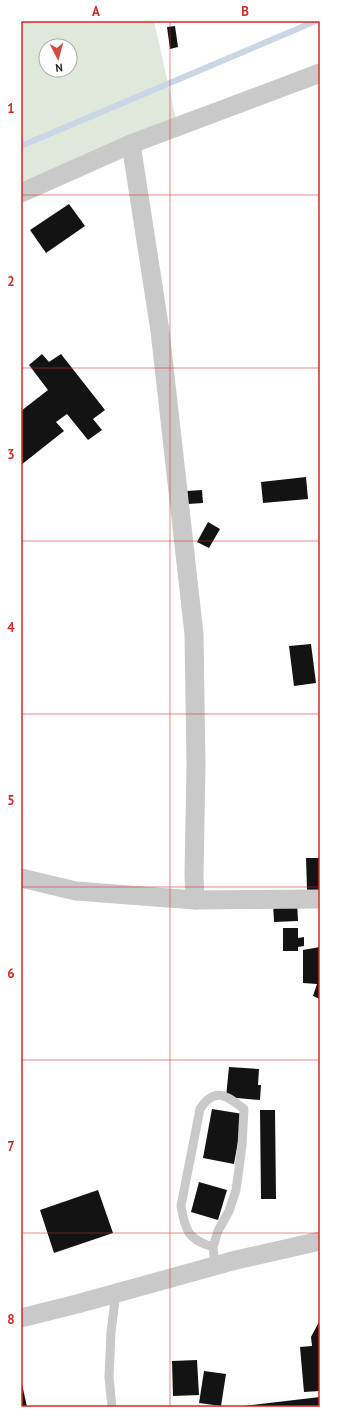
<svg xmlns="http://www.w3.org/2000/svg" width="341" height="1428" font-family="'PT Sans',sans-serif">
  <rect width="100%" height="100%" fill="#fff"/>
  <path fill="#e0e8db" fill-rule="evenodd" d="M21,21h133l22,98 -155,64zM46,46h24v24h-24z"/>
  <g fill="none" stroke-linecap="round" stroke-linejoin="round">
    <polyline stroke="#c9d6e6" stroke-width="6" points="21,146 316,21"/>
  </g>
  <g fill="#131313">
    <polygon points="175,26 178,47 170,49 167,27"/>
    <polygon points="69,204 85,226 46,253 30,230"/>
    <polygon points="42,354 49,362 61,354 105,410 93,419 102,430 88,440 67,414 56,422 64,431 21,465 21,411 48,390 29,365"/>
    <polygon points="306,477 308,499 263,503 261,482"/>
    <polygon points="202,490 203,503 188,504 187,491"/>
    <polygon points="208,522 220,529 209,548 197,542"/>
    <polygon points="311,644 316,683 294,686 289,646"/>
    <polygon points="306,858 320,858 320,890 307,890"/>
    <polygon points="297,901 298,921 274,922 273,902"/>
    <polygon points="283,928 298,928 298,938 304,937 304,946 298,947 298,951 283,951"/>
    <polygon points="320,947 320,999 313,996 317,984 303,983 303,950"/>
    <polygon points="229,1067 259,1069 258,1085 261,1085 260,1100 226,1097"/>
    <polygon points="212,1109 243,1114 234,1164 203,1158"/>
    <polygon points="260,1110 275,1110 276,1199 261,1199"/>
    <polygon points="199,1182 227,1190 218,1220 191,1212"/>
    <polygon points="98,1190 113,1233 54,1253 40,1210"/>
    <polygon points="320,1320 320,1391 304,1392 300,1347 312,1346 311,1337"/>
    <polygon points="197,1360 199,1395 173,1396 172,1361"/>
    <polygon points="204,1371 226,1374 221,1406 199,1403"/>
    <polygon points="21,1384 22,1384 27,1407 21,1407"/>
    <polygon points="320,1397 320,1407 243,1407 243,1406"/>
  </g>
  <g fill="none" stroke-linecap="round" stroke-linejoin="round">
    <g stroke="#c9c9c9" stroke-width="9">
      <path d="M213,1247c-25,-7 -28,-17 -32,-41l19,-97c15,-23 27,-13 44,0l-2,37 -6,44 -7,21 -11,20 -5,16 2,19"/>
      <polyline points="112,1407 109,1377 111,1332 116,1293"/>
    </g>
    <g stroke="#c9c9c9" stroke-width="19">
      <polyline points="131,144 160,331 194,634 196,765 194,875 195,900 320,899"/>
      <polyline points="21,193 131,144 320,73"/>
      <polyline points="21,878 76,891 195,900"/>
      <polyline points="21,1318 77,1304 236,1260 320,1241"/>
    </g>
  </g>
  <path fill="none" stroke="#d62828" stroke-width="1" stroke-opacity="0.55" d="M170,21v1386M21,195h299M21,368h299M21,541h299M21,714h299M21,887h299M21,1060h299M21,1233h299"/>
  <rect width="341" height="1428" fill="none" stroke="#ffffff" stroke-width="44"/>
  <g transform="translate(58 58) rotate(174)"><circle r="19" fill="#ffffff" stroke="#ababab"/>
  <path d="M0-3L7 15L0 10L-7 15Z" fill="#d04d42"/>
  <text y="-6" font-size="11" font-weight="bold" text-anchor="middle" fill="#2c2c2c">N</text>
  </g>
  <rect x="22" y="22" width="297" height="1384" fill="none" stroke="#d62828" stroke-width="1.5"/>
  <g font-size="13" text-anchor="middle" font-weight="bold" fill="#d62828">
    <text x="96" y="16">A</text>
    <text x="245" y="16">B</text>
    <text x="11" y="113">1</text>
    <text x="11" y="286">2</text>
    <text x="11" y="459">3</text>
    <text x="11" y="632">4</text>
    <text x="11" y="805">5</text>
    <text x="11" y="978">6</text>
    <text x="11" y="1151">7</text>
    <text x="11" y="1324">8</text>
  </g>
</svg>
